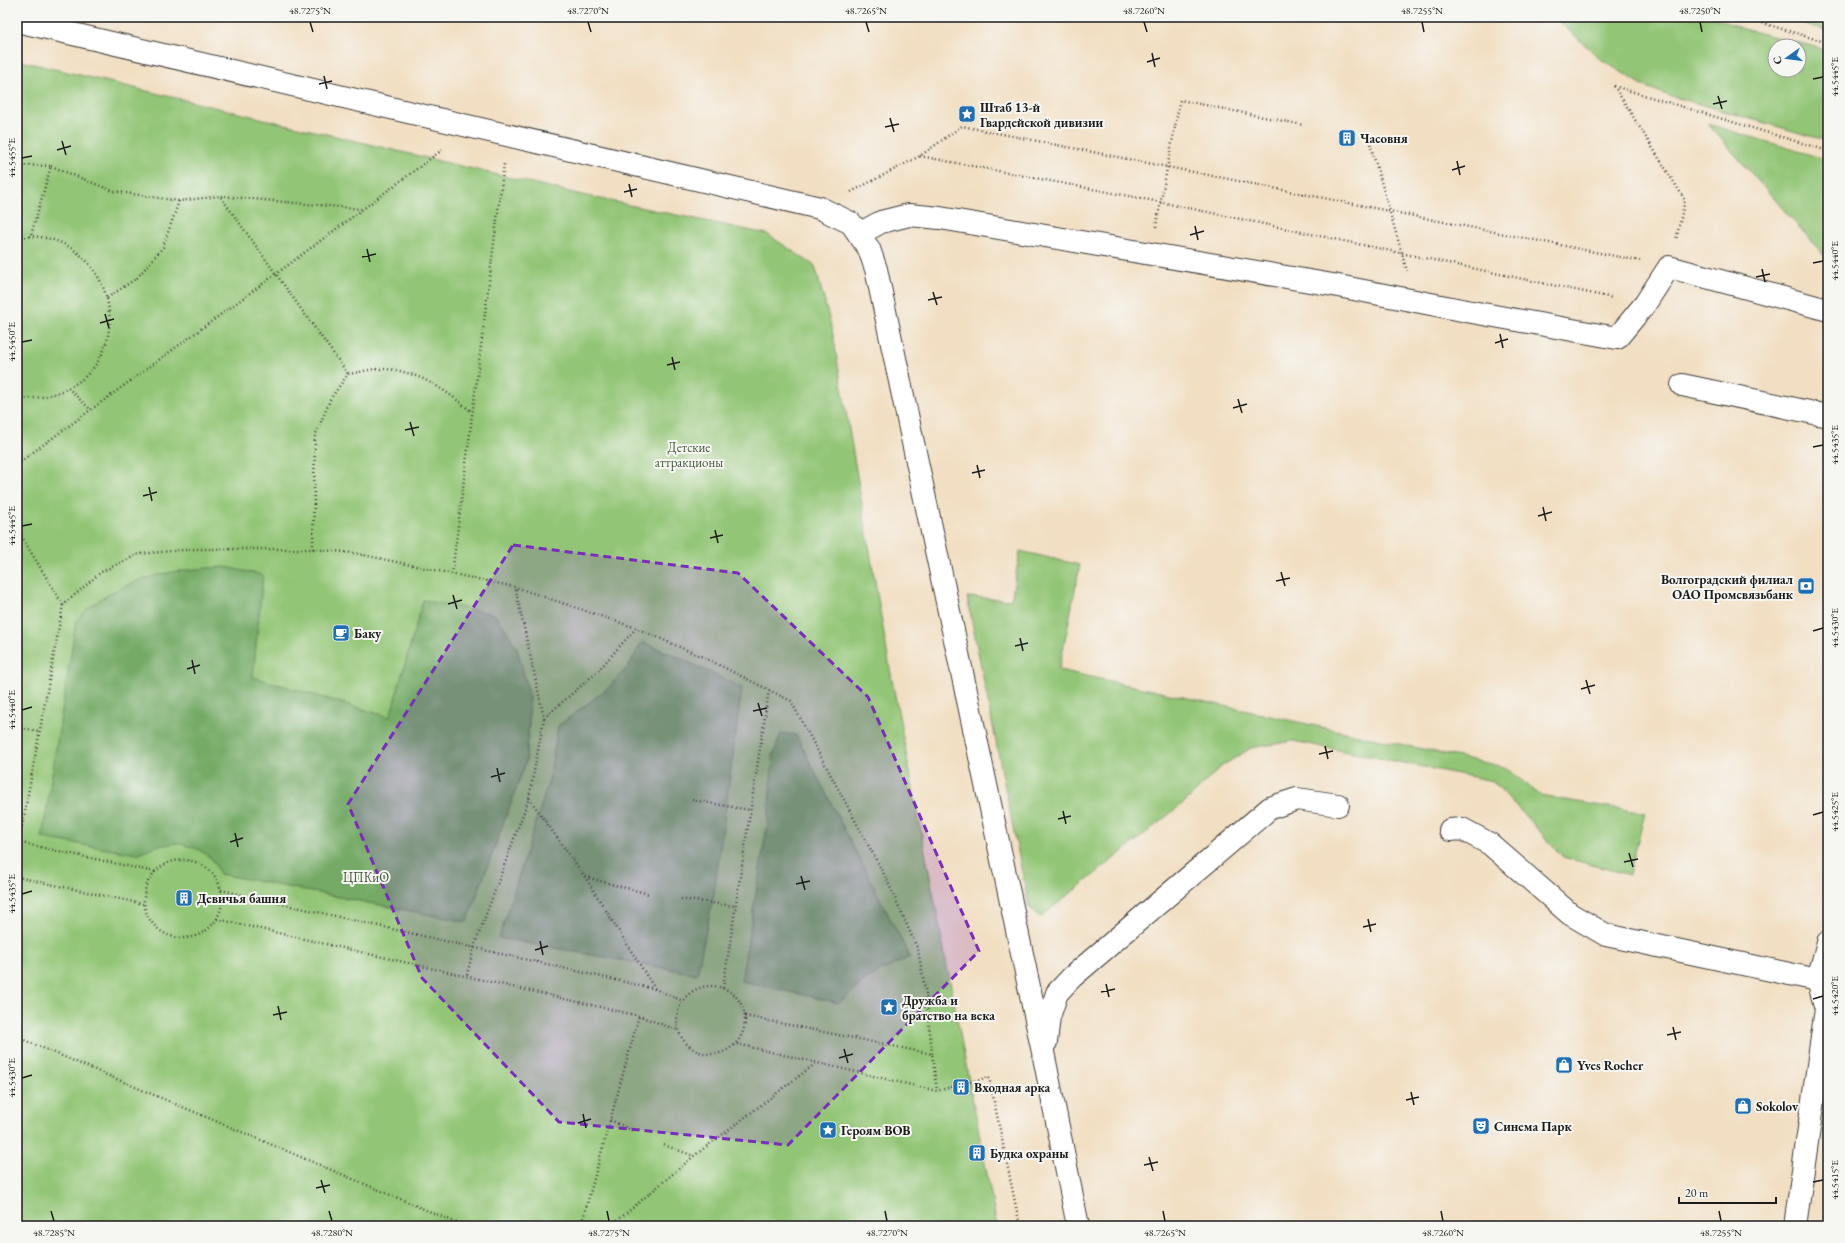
<svg xmlns="http://www.w3.org/2000/svg" width="1845" height="1243" font-family="'EB Garamond',serif">
  <rect width="100%" height="100%" fill="#f6f6f2"/>
  <filter id="ink" filterUnits="userSpaceOnUse"><feTurbulence type="fractalNoise" baseFrequency=".025" numOctaves="2"/><feDisplacementMap in="SourceGraphic" scale="8" xChannelSelector="R" yChannelSelector="G"/><feConvolveMatrix kernelMatrix="1 2 1 2 8 2 1 2 1" color-interpolation-filters="sRGB"/></filter>
  <filter id="wash" filterUnits="userSpaceOnUse"><feTurbulence type="fractalNoise" baseFrequency=".012" numOctaves="4" result="noise"/><feDisplacementMap in="SourceGraphic" scale="16" xChannelSelector="R" yChannelSelector="G"/><feGaussianBlur stdDeviation="0.9" result="paint"/><feColorMatrix in="noise" values="0 0 0 0 0 0 0 0 0 0 0 0 0 0 0 0 0 1.4 0 .05"/><feComposite in="paint" operator="in"/></filter>
  <g filter="url(#wash)">
    <rect width="100%" height="100%" fill="#f2dfc3"/>
    <g fill="#92c575" stroke="#577048" fill-rule="evenodd">
      <path d="M1554,17h159l31,12 84,21v91l-164,-47 -20,-8 -42,-26zM1775,46h24v24h-24z"/>
      <polygon points="1782,17 1828,17 1828,31"/>
      <polygon points="17,60 582,195 767,234 815,266 832,329 890,669 997,1226 17,1226"/>
      <polygon points="1708,124 1828,160 1828,260"/>
      <polygon points="1020,551 1080,565 1059,670 1505,767 1541,796 1645,813 1629,875 1563,857 1493,781 1293,741 1251,748 1222,766 1187,800 1041,917 1029,907 967,597 1011,600"/>
    </g>
    <g fill="#75aa66" stroke="#486341">
      <path d="M225,567l38,8 -10,102 137,40 33,-117 71,14 11,14 12,20 12,46v29l-3,39 -59,160 -247,-48 -8,-15 -14,-10 -21,-6 -21,3 -19,8 -95,-16 34,-217c6,-6 11,-13 18,-17 38,-29 86,-35 131,-37z"/>
      <polygon points="642,642 678,657 742,688 714,893 697,974 499,938 549,781 558,726 608,688 628,667"/>
      <polygon points="781,733 796,735 910,957 869,977 839,1003 741,981 768,822 773,756"/>
    </g>
  </g>
  <g filter="url(#ink)">
    <g fill="none" stroke-linecap="round" stroke-linejoin="round">
      <defs>
        <g id="minor">
          <polyline points="17,21 820,208 851,223 869,249 876,269 1044,1057 1078,1226"/>
          <polyline points="859,234 881,222 909,215 940,218 1333,285 1472,312 1617,338 1645,304 1669,267 1828,310"/>
          <polyline points="1682,385 1828,416"/>
          <polyline points="1450,830 1462,829 1490,844 1570,914 1606,935 1818,980"/>
          <polyline points="1046,1042 1049,1017 1057,993 1072,977 1270,808 1297,799 1338,805"/>
          <polyline points="1795,1226 1826,1009 1818,980 1828,942"/>
        </g>
      </defs>
      <use href="#minor" stroke="#3c3935" stroke-width="24"/>
      <g stroke="#3c3935" stroke-width="2.5" stroke-dasharray="1 3" stroke-linecap="butt">
        <polyline points="1743,17 1828,43"/>
        <polyline points="1614,86 1685,200 1676,240"/>
        <polyline points="1614,86 1828,151"/>
        <polyline points="1369,140 1407,271"/>
        <polyline points="920,156 1160,202 1613,298"/>
        <polyline points="17,165 51,166 31,235"/>
        <polyline points="51,166 113,191 179,201"/>
        <polyline points="851,192 920,156 962,126 1640,261"/>
        <polyline points="221,196 361,209"/>
        <polyline points="1156,227 1180,100 1303,125"/>
        <path d="M17,237c96,-12 129,123 42,155 -13,5 -28,8 -42,5"/>
        <polyline points="107,298 137,278 163,247 179,201 220,196 348,374"/>
        <polyline points="68,388 90,409"/>
        <polyline points="17,464 276,274 442,150"/>
        <polyline points="17,529 63,605"/>
        <path d="M313,549l2,-113 16,-38 17,-24c10,-1 21,-5 31,-5 35,-1 67,21 93,43"/>
        <polyline points="452,574 504,164"/>
        <polyline points="544,718 597,672 636,628"/>
        <polyline points="17,727 39,731"/>
        <polyline points="529,798 585,877 655,989"/>
        <polyline points="692,800 750,810"/>
        <polyline points="17,842 155,872"/>
        <polyline points="17,854 63,605 101,572 139,554 196,549 313,549 354,553 515,587 636,628 707,659 791,701 887,880 918,950 926,994 932,1054"/>
        <circle cx="183" cy="899" r="39"/>
        <polyline points="17,877 143,904"/>
        <polyline points="585,877 649,894"/>
        <polyline points="221,890 655,989 683,1001"/>
        <polyline points="681,899 735,906"/>
        <polyline points="217,919 639,1016 678,1030"/>
        <polyline points="467,975 474,947 529,798 544,718 515,587"/>
        <circle cx="711" cy="1020" r="34"/>
        <polyline points="723,988 769,690"/>
        <polyline points="745,1016 932,1054 937,1091"/>
        <polyline points="17,1037 464,1226"/>
        <polyline points="737,1044 937,1091 989,1077 1020,1226"/>
        <polyline points="610,1120 633,1131"/>
        <polyline points="664,1145 694,1156"/>
        <polyline points="581,1226 639,1016"/>
        <polyline points="611,1226 694,1156 815,1064"/>
      </g>
      <use href="#minor" stroke="#fff" stroke-width="22"/>
    </g>
  </g>
  <path fill="#7b2cbf" fill-opacity="0.2" stroke="#7b2cbf" stroke-width="3" stroke-dasharray="8 5" stroke-linejoin="round" d="M513,545l225,28 130,124 111,254 -191,194 -229,-23 -137,-144 -74,-174z"/>
  <path fill="none" stroke="#1c1c1c" stroke-width="1.5" d="M310,22l3,10M588,22l3,10M866,22l3,10M1144,22l3,10M1422,22l2,10M1700,22l2,10M1152,53l3,14M1147,62l13,-4M324,76l3,13M1813,79l10,-2M319,84l13,-3M1718,96l4,13M1713,104l14,-3M890,118l4,14M885,127l14,-3M62,141l4,14M57,150l14,-4M22,158l10,-2M1457,161l3,14M1452,170l13,-4M629,184l3,13M624,192l13,-3M1195,226l3,14M1190,235l14,-4M367,249l3,13M362,257l14,-3M1813,263l10,-2M1762,269l3,13M1756,277l14,-3M933,292l4,13M928,300l14,-3M105,314l4,14M100,323l14,-4M1500,334l3,14M22,342l10,-2M1495,343l13,-4M672,357l3,13M667,365l13,-3M1238,399l4,14M1233,408l14,-4M410,422l4,14M405,430l14,-3M1813,447l10,-2M977,465l3,13M972,473l13,-3M149,487l3,14M143,496l14,-4M1543,507l3,14M1538,516l14,-4M22,526l10,-2M715,530l3,13M710,538l13,-3M1281,572l4,14M1276,581l14,-3M453,595l4,14M448,604l14,-4M1813,631l10,-3M1020,638l3,13M1015,646l13,-3M192,660l3,14M187,669l13,-4M1586,680l4,14M1581,689l14,-4M758,703l4,13M22,710l10,-3M753,711l14,-3M1325,746l3,13M1319,754l14,-3M497,768l3,14M491,777l14,-4M1063,811l3,13M1813,815l10,-3M1058,819l13,-3M235,833l3,14M230,842l13,-4M1629,853l4,14M1624,862l14,-3M801,876l4,14M796,884l14,-3M22,894l10,-3M1368,919l3,13M1363,927l13,-3M540,941l3,14M535,950l13,-4M1106,984l3,13M1101,992l14,-3M1813,999l10,-3M278,1006l3,14M273,1015l14,-3M1673,1027l3,13M1667,1035l14,-3M844,1049l4,14M839,1058l14,-4M22,1078l10,-3M1411,1092l3,13M1406,1100l13,-3M583,1114l3,14M578,1123l13,-4M1149,1157l4,14M1144,1165l14,-3M321,1180l4,13M1813,1182l10,-2M316,1188l14,-3M51,1211l3,10M329,1211l3,10M607,1211l2,10M885,1211l2,10M1163,1211l2,10M1441,1211l2,10M1719,1211l2,10"/>
  <defs>
    <symbol id="sight-square" viewBox="-11 -11 22 22"><rect x="-9" y="-9" width="18" height="18" rx="4" fill="#1f6fb2" stroke="#f6f6f2"/><path d="M0-6L1.8-2.2L6-1.7L2.9 1.2L3.7 5.4L0 3.3L-3.7 5.4L-2.9 1.2L-6-1.7L-1.8-2.2Z" fill="#fff"/></symbol>
    <symbol id="building-square" viewBox="-11 -11 22 22"><rect x="-9" y="-9" width="18" height="18" rx="4" fill="#1f6fb2" stroke="#f6f6f2"/><path d="M-4-6H4V6H1V3H-1V6H-4ZM-2.5-4.3h1.7v1.8h-1.7ZM.8-4.3h1.7v1.8H.8ZM-2.5-1h1.7V.8h-1.7ZM.8-1h1.7V.8H.8Z" fill="#fff"/></symbol>
    <symbol id="bank-square" viewBox="-11 -11 22 22"><rect x="-9" y="-9" width="18" height="18" rx="4" fill="#1f6fb2" stroke="#f6f6f2"/><path d="M-6-4H6V4H-6ZM0-2.3a2.3 2.3 0 1 0 0 4.6a2.3 2.3 0 1 0 0-4.6Z" fill="#fff"/></symbol>
    <symbol id="cafe-square" viewBox="-11 -11 22 22"><rect x="-9" y="-9" width="18" height="18" rx="4" fill="#1f6fb2" stroke="#f6f6f2"/><path d="M-5.5-4.5H6V0H3Q3 3.5 0 3.5H-2.5Q-5.5 3.5-5.5 0ZM3-3.2v2h1.7v-2ZM-6 4.5H4V6H-6Z" fill="#fff"/></symbol>
    <symbol id="shop-square" viewBox="-11 -11 22 22"><rect x="-9" y="-9" width="18" height="18" rx="4" fill="#1f6fb2" stroke="#f6f6f2"/><path d="M-5-2.5h2.3a2.7 3.5 0 0 1 5.4 0H5L5.5 6h-11ZM-1.5-2.5h3a1.5 2.3 0 0 0-3 0Z" fill="#fff"/></symbol>
    <symbol id="theatre-square" viewBox="-11 -11 22 22"><rect x="-9" y="-9" width="18" height="18" rx="4" fill="#1f6fb2" stroke="#f6f6f2"/><path d="M-5-5.5Q0-4 5-5.5V0Q5 5 0 6Q-5 5-5 0ZM-3.3-2.5H-1v1.5H-3.3ZM1-2.5H3.3v1.5H1ZM-2.8 1Q0 5.5 2.8 1Z" fill="#fff"/></symbol>
  </defs>
  <g fill-rule="evenodd">
    <use href="#sight-square" x="957" y="104" width="20" height="20"/>
    <use href="#building-square" x="1337" y="128" width="20" height="20"/>
    <use href="#bank-square" x="1796" y="576" width="20" height="20"/>
    <use href="#cafe-square" x="331" y="623" width="20" height="20"/>
    <use href="#building-square" x="174" y="888" width="20" height="20"/>
    <use href="#sight-square" x="879" y="997" width="20" height="20"/>
    <use href="#shop-square" x="1554" y="1055" width="20" height="20"/>
    <use href="#building-square" x="951" y="1077" width="20" height="20"/>
    <use href="#shop-square" x="1733" y="1096" width="20" height="20"/>
    <use href="#theatre-square" x="1471" y="1116" width="20" height="20"/>
    <use href="#sight-square" x="818" y="1120" width="20" height="20"/>
    <use href="#building-square" x="967" y="1143" width="20" height="20"/>
  </g>
  <g text-anchor="middle" stroke-width="4" stroke-linejoin="round" paint-order="stroke">
    <g font-size="13" font-weight="bold" fill="#1c1c1c" stroke="#f6f6f2" text-anchor="start">
      <text x="980" y="112">Штаб 13-й<tspan x="980" dy="15">Гвардейской дивизии</tspan></text>
      <text x="1360" y="143">Часовня</text>
      <text x="1793" y="584" text-anchor="end">Волгоградский филиал<tspan x="1793" dy="15">ОАО Промсвязьбанк</tspan></text>
      <text x="354" y="638">Баку</text>
      <text x="197" y="903">Девичья башня</text>
      <text x="902" y="1005">Дружба и<tspan x="902" dy="15">братство на века</tspan></text>
      <text x="1577" y="1070">Yves Rocher</text>
      <text x="974" y="1092">Входная арка</text>
      <text x="1756" y="1111">Sokolov</text>
      <text x="1494" y="1131">Синема Парк</text>
      <text x="841" y="1135">Героям ВОВ</text>
      <text x="990" y="1158">Будка охраны</text>
    </g>
    <g font-size="13" fill="#45573b" stroke="#f6f6f2">
      <text x="689" y="452">Детские<tspan x="689" dy="15">аттракционы</tspan></text>
      <text x="366" y="882">ЦПКиО</text>
    </g>
  </g>
  <rect width="1845" height="1243" fill="none" stroke="#f6f6f2" stroke-width="44"/>
  <g transform="translate(1787 58) rotate(256)"><circle r="19" fill="#f6f6f2" stroke="#9f9f9c"/>
  <path d="M0-3L7 15L0 10L-7 15Z" fill="#1f6fb2"/>
  <text y="-6" font-size="11" font-weight="bold" text-anchor="middle" fill="#1c1c1c">С</text>
  </g>
  <path d="M1679 1197v6h97v-6" fill="none" stroke="#1c1c1c" stroke-width="2"/>
  <text x="1685" y="1197" font-size="12" fill="#1c1c1c" stroke="#f6f6f2" stroke-width="3" paint-order="stroke">20 m</text>
  <rect x="22" y="22" width="1801" height="1199" fill="none" stroke="#1c1c1c" stroke-width="1.5"/>
  <g font-size="10" text-anchor="middle" fill="#1c1c1c">
    <text x="310" y="14">48.7275°N</text>
    <text x="588" y="14">48.7270°N</text>
    <text x="866" y="14">48.7265°N</text>
    <text x="1144" y="14">48.7260°N</text>
    <text x="1422" y="14">48.7255°N</text>
    <text x="1700" y="14">48.7250°N</text>
    <text transform="translate(1834 77) rotate(-90)" y="4">44.5445°E</text>
    <text transform="translate(11 158) rotate(-90)" y="4">44.5455°E</text>
    <text transform="translate(1834 261) rotate(-90)" y="4">44.5440°E</text>
    <text transform="translate(11 342) rotate(-90)" y="4">44.5450°E</text>
    <text transform="translate(1834 445) rotate(-90)" y="4">44.5435°E</text>
    <text transform="translate(11 526) rotate(-90)" y="4">44.5445°E</text>
    <text transform="translate(1834 628) rotate(-90)" y="4">44.5430°E</text>
    <text transform="translate(11 710) rotate(-90)" y="4">44.5440°E</text>
    <text transform="translate(1834 812) rotate(-90)" y="4">44.5425°E</text>
    <text transform="translate(11 894) rotate(-90)" y="4">44.5435°E</text>
    <text transform="translate(1834 996) rotate(-90)" y="4">44.5420°E</text>
    <text transform="translate(11 1078) rotate(-90)" y="4">44.5430°E</text>
    <text transform="translate(1834 1180) rotate(-90)" y="4">44.5415°E</text>
    <text x="54" y="1236">48.7285°N</text>
    <text x="332" y="1236">48.7280°N</text>
    <text x="609" y="1236">48.7275°N</text>
    <text x="887" y="1236">48.7270°N</text>
    <text x="1165" y="1236">48.7265°N</text>
    <text x="1443" y="1236">48.7260°N</text>
    <text x="1721" y="1236">48.7255°N</text>
  </g>
</svg>
